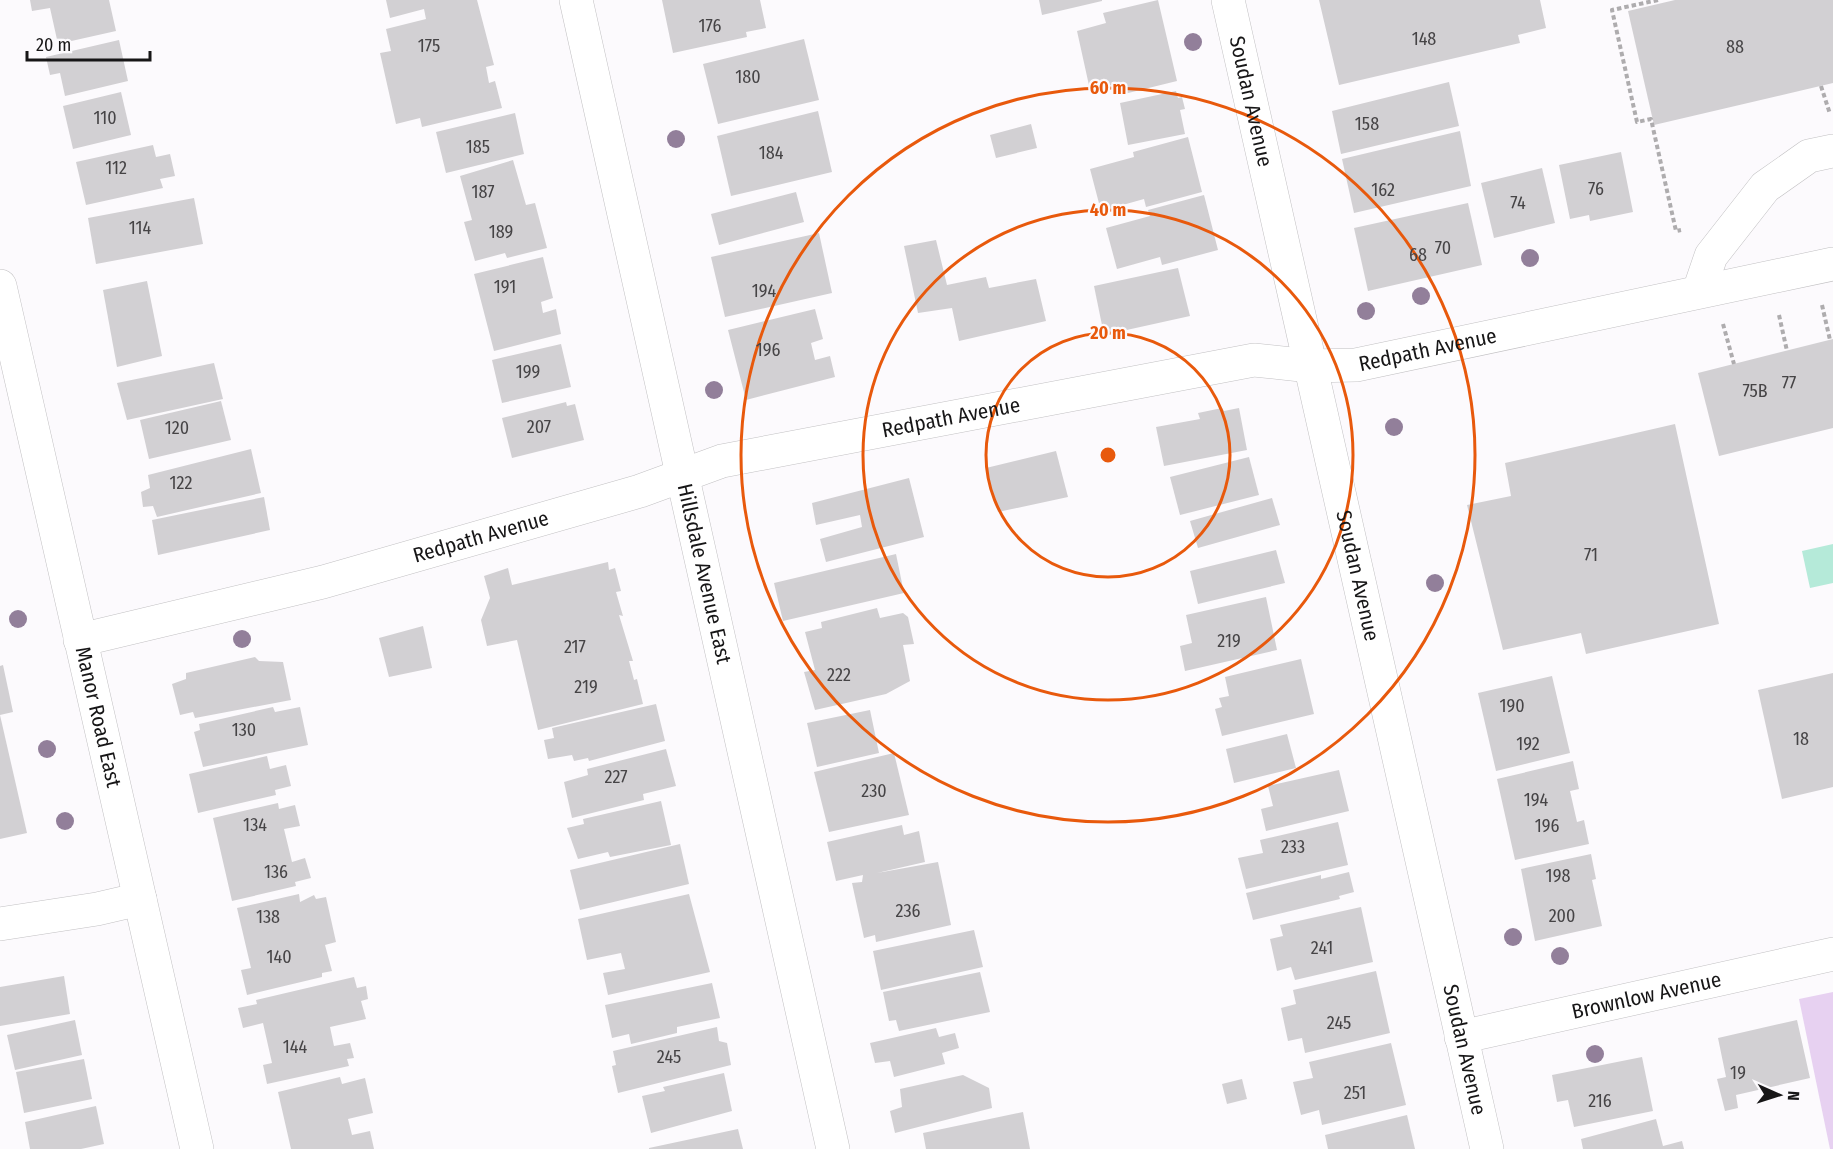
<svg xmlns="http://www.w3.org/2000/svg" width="1833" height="1149" font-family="'Fira Sans Condensed',sans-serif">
  <rect width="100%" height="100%" fill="#fcfafd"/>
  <polygon fill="#e7d1f1" points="1833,992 1833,1149 1830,1149 1799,999"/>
  <polygon fill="#b5ead9" points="1833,544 1833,583 1810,588 1802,551"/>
  <g fill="#d2d0d3">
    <polygon points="30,0 109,0 116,31 58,44 50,8 32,11"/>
    <polygon points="386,0 477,0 494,65 486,67 489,83 495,81 502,108 422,127 420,118 396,124 380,53 391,51 386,29 426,19 424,9 390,18"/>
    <polygon points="662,0 760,0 766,28 746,32 747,37 673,53"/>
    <polygon points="1039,0 1102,0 1102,1 1042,15"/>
    <polygon points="1158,0 1177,81 1120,95 1117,84 1090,90 1077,31 1106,23 1103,13"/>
    <polygon points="1319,0 1540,0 1546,28 1518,35 1520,43 1339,85"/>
    <polygon points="1675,0 1833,0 1833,83 1654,125 1628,11"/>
    <polygon points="804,39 819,100 718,124 703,64"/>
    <polygon points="119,40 128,81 65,96 60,73 50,75 46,57"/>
    <polygon points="1449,82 1459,126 1341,154 1332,111"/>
    <polygon points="1176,91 1178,98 1182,97 1185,109 1180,110 1185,134 1128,145 1120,103"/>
    <polygon points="121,92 131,135 73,149 63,106"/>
    <polygon points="818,111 832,172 731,196 717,136"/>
    <polygon points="515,113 524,154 446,173 436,132"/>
    <polygon points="1031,124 1037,148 996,158 990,135"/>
    <polygon points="1460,131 1471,186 1354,213 1342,159"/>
    <polygon points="1188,137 1202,192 1146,207 1144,199 1101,211 1090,169 1134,157 1133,152"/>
    <polygon points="153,145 156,157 170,154 175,176 160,179 163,188 86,205 76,162"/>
    <polygon points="1621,152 1633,212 1590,221 1589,215 1570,219 1559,165"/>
    <polygon points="513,160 526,205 535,203 547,248 507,258 505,253 475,261 464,222 472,220 460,176"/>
    <polygon points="1542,168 1555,223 1494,238 1481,183"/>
    <polygon points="796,192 804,222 719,245 711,214"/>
    <polygon points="1204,195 1218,250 1162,265 1160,257 1117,269 1106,228 1150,216 1148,210"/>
    <polygon points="194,198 203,244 96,264 88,218"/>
    <polygon points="1468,203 1482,265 1368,291 1354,228"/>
    <polygon points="819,233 832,293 725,317 711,257"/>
    <polygon points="936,240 947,285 986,277 989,288 1036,279 1046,321 959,341 952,308 918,313 904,246"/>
    <polygon points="543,257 553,298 541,302 543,313 556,309 561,334 494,351 474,274"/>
    <polygon points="1178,268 1190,316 1104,335 1094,286"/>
    <polygon points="147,281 162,356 117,367 103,290"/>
    <polygon points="815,309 823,339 811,343 815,360 830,356 835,377 746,400 728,330"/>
    <polygon points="1833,339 1833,428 1719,456 1698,373"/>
    <polygon points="561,344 571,387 502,403 492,360"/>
    <polygon points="214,363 223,399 127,420 117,383"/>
    <polygon points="221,401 231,440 149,459 140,420"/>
    <polygon points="566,402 567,406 575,404 584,440 512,458 502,418"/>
    <polygon points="1222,408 1224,411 1239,408 1247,450 1164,466 1156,427 1200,419 1198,413"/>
    <polygon points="1675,424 1719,624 1586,654 1581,633 1503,650 1467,505 1511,496 1505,463"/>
    <polygon points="251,449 261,493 157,517 153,506 143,507 141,492 150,488 148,475"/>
    <polygon points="1056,451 1068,497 998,512 986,468"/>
    <polygon points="1249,457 1259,495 1180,515 1170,477"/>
    <polygon points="909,478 924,537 826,562 820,539 862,527 860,515 816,525 812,503"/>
    <polygon points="264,497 270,530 158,555 152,520"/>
    <polygon points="1272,498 1280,525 1198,548 1190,521"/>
    <polygon points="1276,550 1285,583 1198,604 1190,571"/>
    <polygon points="896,554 904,593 783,621 774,583"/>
    <polygon points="608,562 609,570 615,568 621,591 616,592 623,616 619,615 633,661 629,661 634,680 637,679 643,704 538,730 517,640 487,646 481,620 490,598 484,576 508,568 512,585"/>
    <polygon points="1266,597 1277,650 1185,671 1180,646 1192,643 1186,615"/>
    <polygon points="877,608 880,618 903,613 908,617 914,644 903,645 910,681 886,694 815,710 804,672 815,670 805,632 822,628 821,622"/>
    <polygon points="423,626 432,668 389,677 379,638"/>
    <polygon points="255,657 259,661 283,662 291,700 195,718 193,712 180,715 172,684 186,679 186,673"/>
    <polygon points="1301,659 1314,714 1222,736 1215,709 1222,707 1219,698 1229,696 1225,677"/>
    <polygon points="3,665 13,712 0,715 0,666"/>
    <polygon points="1833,673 1833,787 1782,799 1758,690"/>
    <polygon points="1552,676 1570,753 1496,771 1478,693"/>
    <polygon points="656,704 665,741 589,761 588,758 574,761 572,755 548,759 544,740 554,738 552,728"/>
    <polygon points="273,707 275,712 300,707 308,745 203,767 194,732 200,730 199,724"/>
    <polygon points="870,710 879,753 817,767 807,723"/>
    <polygon points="0,715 27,833 0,839"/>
    <polygon points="1287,734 1296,768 1234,783 1226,749"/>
    <polygon points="666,749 676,786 643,794 644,800 572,818 564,782 588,775 587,769"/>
    <polygon points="894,753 909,815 829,832 814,772"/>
    <polygon points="267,756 270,769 286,765 291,786 275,790 276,795 198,813 189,774"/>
    <polygon points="1573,761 1579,789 1570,791 1577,822 1584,820 1589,844 1515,860 1497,779"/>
    <polygon points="1339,770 1349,811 1266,831 1261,809 1273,806 1268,786"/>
    <polygon points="661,801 671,845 610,857 608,852 578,859 567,828 584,824 583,819"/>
    <polygon points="278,803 279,809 295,805 300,826 284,829 292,862 305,858 311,878 295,882 296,886 232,901 213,818"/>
    <polygon points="1338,822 1348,865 1246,889 1238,858 1263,853 1260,840"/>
    <polygon points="902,825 904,835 919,831 925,862 877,873 938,862 951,925 876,942 875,935 864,938 852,883 862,882 863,875 836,881 827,842"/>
    <polygon points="680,844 689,884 580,910 570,870"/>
    <polygon points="1591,854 1596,879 1592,880 1602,926 1535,941 1521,869"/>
    <polygon points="1349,872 1354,892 1339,896 1340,899 1253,920 1246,893 1321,875 1321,879"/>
    <polygon points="299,894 300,902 314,895 316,899 326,897 336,942 325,945 332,971 322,973 322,977 247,995 241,970 251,968 237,908"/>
    <polygon points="689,894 710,972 608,995 603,973 625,969 621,953 587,960 578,919"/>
    <polygon points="1361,907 1373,962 1295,980 1291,967 1277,971 1270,939 1283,936 1280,925"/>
    <polygon points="974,930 983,967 881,990 873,951"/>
    <polygon points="1376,971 1390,1033 1305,1053 1302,1038 1288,1041 1281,1008 1296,1004 1293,990"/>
    <polygon points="980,972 990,1012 899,1031 896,1020 889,1021 883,992"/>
    <polygon points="64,976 70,1014 0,1026 0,987"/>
    <polygon points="354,977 357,988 366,986 368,999 361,1001 366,1019 330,1027 334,1046 350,1043 354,1058 347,1059 349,1066 267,1084 263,1065 272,1063 263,1023 243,1028 238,1008 257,1004 256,1000"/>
    <polygon points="712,983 720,1018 677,1027 677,1033 631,1044 629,1034 612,1038 605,1005"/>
    <polygon points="75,1020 82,1055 15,1070 7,1035"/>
    <polygon points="1797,1020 1810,1078 1736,1095 1738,1108 1725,1111 1717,1079 1726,1077 1718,1038"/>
    <polygon points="717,1027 719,1041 727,1043 731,1065 618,1093 612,1066 616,1065 613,1051"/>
    <polygon points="936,1028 939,1037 955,1033 959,1048 942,1053 945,1064 894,1077 890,1061 875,1063 870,1043"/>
    <polygon points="1391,1043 1406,1105 1322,1125 1319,1110 1301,1115 1293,1082 1313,1078 1309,1062"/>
    <polygon points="1642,1057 1653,1111 1574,1127 1568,1100 1557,1102 1552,1075"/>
    <polygon points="84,1059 92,1099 24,1113 16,1072"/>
    <polygon points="724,1073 732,1111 651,1133 642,1096 665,1091 663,1087"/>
    <polygon points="963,1075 989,1088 992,1108 895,1133 890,1111 902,1107 900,1089"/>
    <polygon points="340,1077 342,1084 365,1078 373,1113 348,1119 352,1135 370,1131 374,1149 291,1149 278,1092"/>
    <polygon points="1242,1079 1247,1099 1227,1104 1222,1084"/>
    <polygon points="96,1106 104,1144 81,1149 30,1149 25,1122"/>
    <polygon points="1023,1112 1030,1149 926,1149 923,1133"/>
    <polygon points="1407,1115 1415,1149 1328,1149 1325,1135"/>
    <polygon points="1656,1119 1663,1146 1682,1141 1684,1149 1583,1149 1581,1139"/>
    <polygon points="738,1129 743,1149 649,1149 649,1148"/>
  </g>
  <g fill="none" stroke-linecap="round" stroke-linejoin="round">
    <defs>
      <g id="minor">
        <path id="s1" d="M576,0l257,1149"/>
        <path id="s2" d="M1228,0l259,1149"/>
        <path id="s3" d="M0,286l197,863"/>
        <polyline points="1699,291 1711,256 1765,187 1809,156 1833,151"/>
        <path id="s4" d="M80,640l243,-58 317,-91 82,-30 532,-101 56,6 46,-1 477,-101"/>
        <polyline points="0,924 97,909 140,899"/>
        <path id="s5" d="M1461,1037l372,-83"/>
      </g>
    </defs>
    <use href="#minor" stroke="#c2c1c3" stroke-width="34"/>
    <g stroke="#aeacae" stroke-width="4" stroke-dasharray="4.5 3" stroke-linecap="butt">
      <polyline points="1658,0 1612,10 1637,122 1651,119 1676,231 1681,230"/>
      <polyline points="1821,86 1830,114"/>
      <polyline points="1822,305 1830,340"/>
      <polyline points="1779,315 1787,351"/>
      <polyline points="1723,324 1734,364"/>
    </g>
    <use href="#minor" stroke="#fff" stroke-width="33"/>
  </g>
  <g fill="#927f9a">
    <circle cx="1193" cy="42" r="9"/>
    <circle cx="676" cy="139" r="9"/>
    <circle cx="1530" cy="258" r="9"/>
    <circle cx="1421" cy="296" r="9"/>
    <circle cx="1366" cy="311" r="9"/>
    <circle cx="714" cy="390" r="9"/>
    <circle cx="1394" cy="427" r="9"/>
    <circle cx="1435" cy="583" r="9"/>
    <circle cx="18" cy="619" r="9"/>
    <circle cx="242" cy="639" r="9"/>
    <circle cx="47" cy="749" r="9"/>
    <circle cx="65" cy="821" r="9"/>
    <circle cx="1513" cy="937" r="9"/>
    <circle cx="1560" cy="956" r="9"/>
    <circle cx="1595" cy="1054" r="9"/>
  </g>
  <g fill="none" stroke="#e8590c" stroke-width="3">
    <circle cx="1108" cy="455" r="122"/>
    <circle cx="1108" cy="455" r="245"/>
    <circle cx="1108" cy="455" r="367"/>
  </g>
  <g text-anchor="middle" stroke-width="4.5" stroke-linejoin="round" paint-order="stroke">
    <g font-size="18" fill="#464446">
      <text x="710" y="32">176</text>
      <text x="1424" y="45">148</text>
      <text x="429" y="52">175</text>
      <text x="1735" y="53">88</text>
      <text x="748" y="83">180</text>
      <text x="105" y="124">110</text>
      <text x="1367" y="130">158</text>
      <text x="478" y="153">185</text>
      <text x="771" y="159">184</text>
      <text x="116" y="174">112</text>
      <text x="1596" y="195">76</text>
      <text x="1383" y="196">162</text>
      <text x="483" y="198">187</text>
      <text x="1518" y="209">74</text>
      <text x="140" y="234">114</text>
      <text x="501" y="238">189</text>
      <text x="1443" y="254">70</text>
      <text x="1418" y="261">68</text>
      <text x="505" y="293">191</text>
      <text x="764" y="297">194</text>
      <text x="768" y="356">196</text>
      <text x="528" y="378">199</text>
      <text x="1789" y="389">77</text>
      <text x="1755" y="397">75B</text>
      <text x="539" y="433">207</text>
      <text x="177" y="434">120</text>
      <text x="181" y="489">122</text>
      <text x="1591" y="561">71</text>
      <text x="1229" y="647">219</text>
      <text x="575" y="653">217</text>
      <text x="839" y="681">222</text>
      <text x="586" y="693">219</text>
      <text x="1512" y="712">190</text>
      <text x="244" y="736">130</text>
      <text x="1801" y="745">18</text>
      <text x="1528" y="750">192</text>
      <text x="616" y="783">227</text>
      <text x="874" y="797">230</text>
      <text x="1536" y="806">194</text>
      <text x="255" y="831">134</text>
      <text x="1547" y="832">196</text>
      <text x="1293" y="853">233</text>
      <text x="276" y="878">136</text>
      <text x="1558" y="882">198</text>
      <text x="908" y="917">236</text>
      <text x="1562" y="922">200</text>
      <text x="268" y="923">138</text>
      <text x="1322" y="954">241</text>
      <text x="279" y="963">140</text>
      <text x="1339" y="1029">245</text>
      <text x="295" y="1053">144</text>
      <text x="669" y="1063">245</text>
      <text x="1738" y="1079">19</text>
      <text x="1355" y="1099">251</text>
      <text x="1600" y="1107">216</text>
    </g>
    <g font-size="21" fill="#171617" stroke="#fcfafd">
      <text dy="7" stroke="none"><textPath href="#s2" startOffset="104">Soudan Avenue</textPath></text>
      <text dy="7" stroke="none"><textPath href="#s4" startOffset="1384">Redpath Avenue</textPath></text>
      <text dy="7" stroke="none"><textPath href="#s4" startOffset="900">Redpath Avenue</textPath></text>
      <text dy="7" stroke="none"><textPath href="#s4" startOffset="414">Redpath Avenue</textPath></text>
      <text dy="7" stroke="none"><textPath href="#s1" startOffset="588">Hillsdale Avenue East</textPath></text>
      <text dy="7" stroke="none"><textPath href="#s2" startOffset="590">Soudan Avenue</textPath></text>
      <text dy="7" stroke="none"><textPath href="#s3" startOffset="442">Manor Road East</textPath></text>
      <text dy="7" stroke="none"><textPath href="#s5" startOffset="190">Brownlow Avenue</textPath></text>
      <text dy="7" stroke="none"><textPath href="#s2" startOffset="1076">Soudan Avenue</textPath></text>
    </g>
  </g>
  <circle cx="1108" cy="455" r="9" fill="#e8590c" stroke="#fcfafd" stroke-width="3"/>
  <g font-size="18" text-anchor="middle" font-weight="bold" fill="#e8590c" stroke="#fcfafd" stroke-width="4.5" stroke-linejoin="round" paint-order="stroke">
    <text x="1108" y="94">60 m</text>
    <text x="1108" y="216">40 m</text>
    <text x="1108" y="339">20 m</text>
  </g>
  <g transform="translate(1779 1095) rotate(93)" stroke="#fcfafd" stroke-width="4.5" paint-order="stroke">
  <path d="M0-4.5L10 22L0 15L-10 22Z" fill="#171617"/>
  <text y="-9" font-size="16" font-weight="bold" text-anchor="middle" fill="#171617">N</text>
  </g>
  <path d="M27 51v9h123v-9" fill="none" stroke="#171617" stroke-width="3"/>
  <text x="36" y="51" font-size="18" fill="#171617" stroke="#fcfafd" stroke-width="4.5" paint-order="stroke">20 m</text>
</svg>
